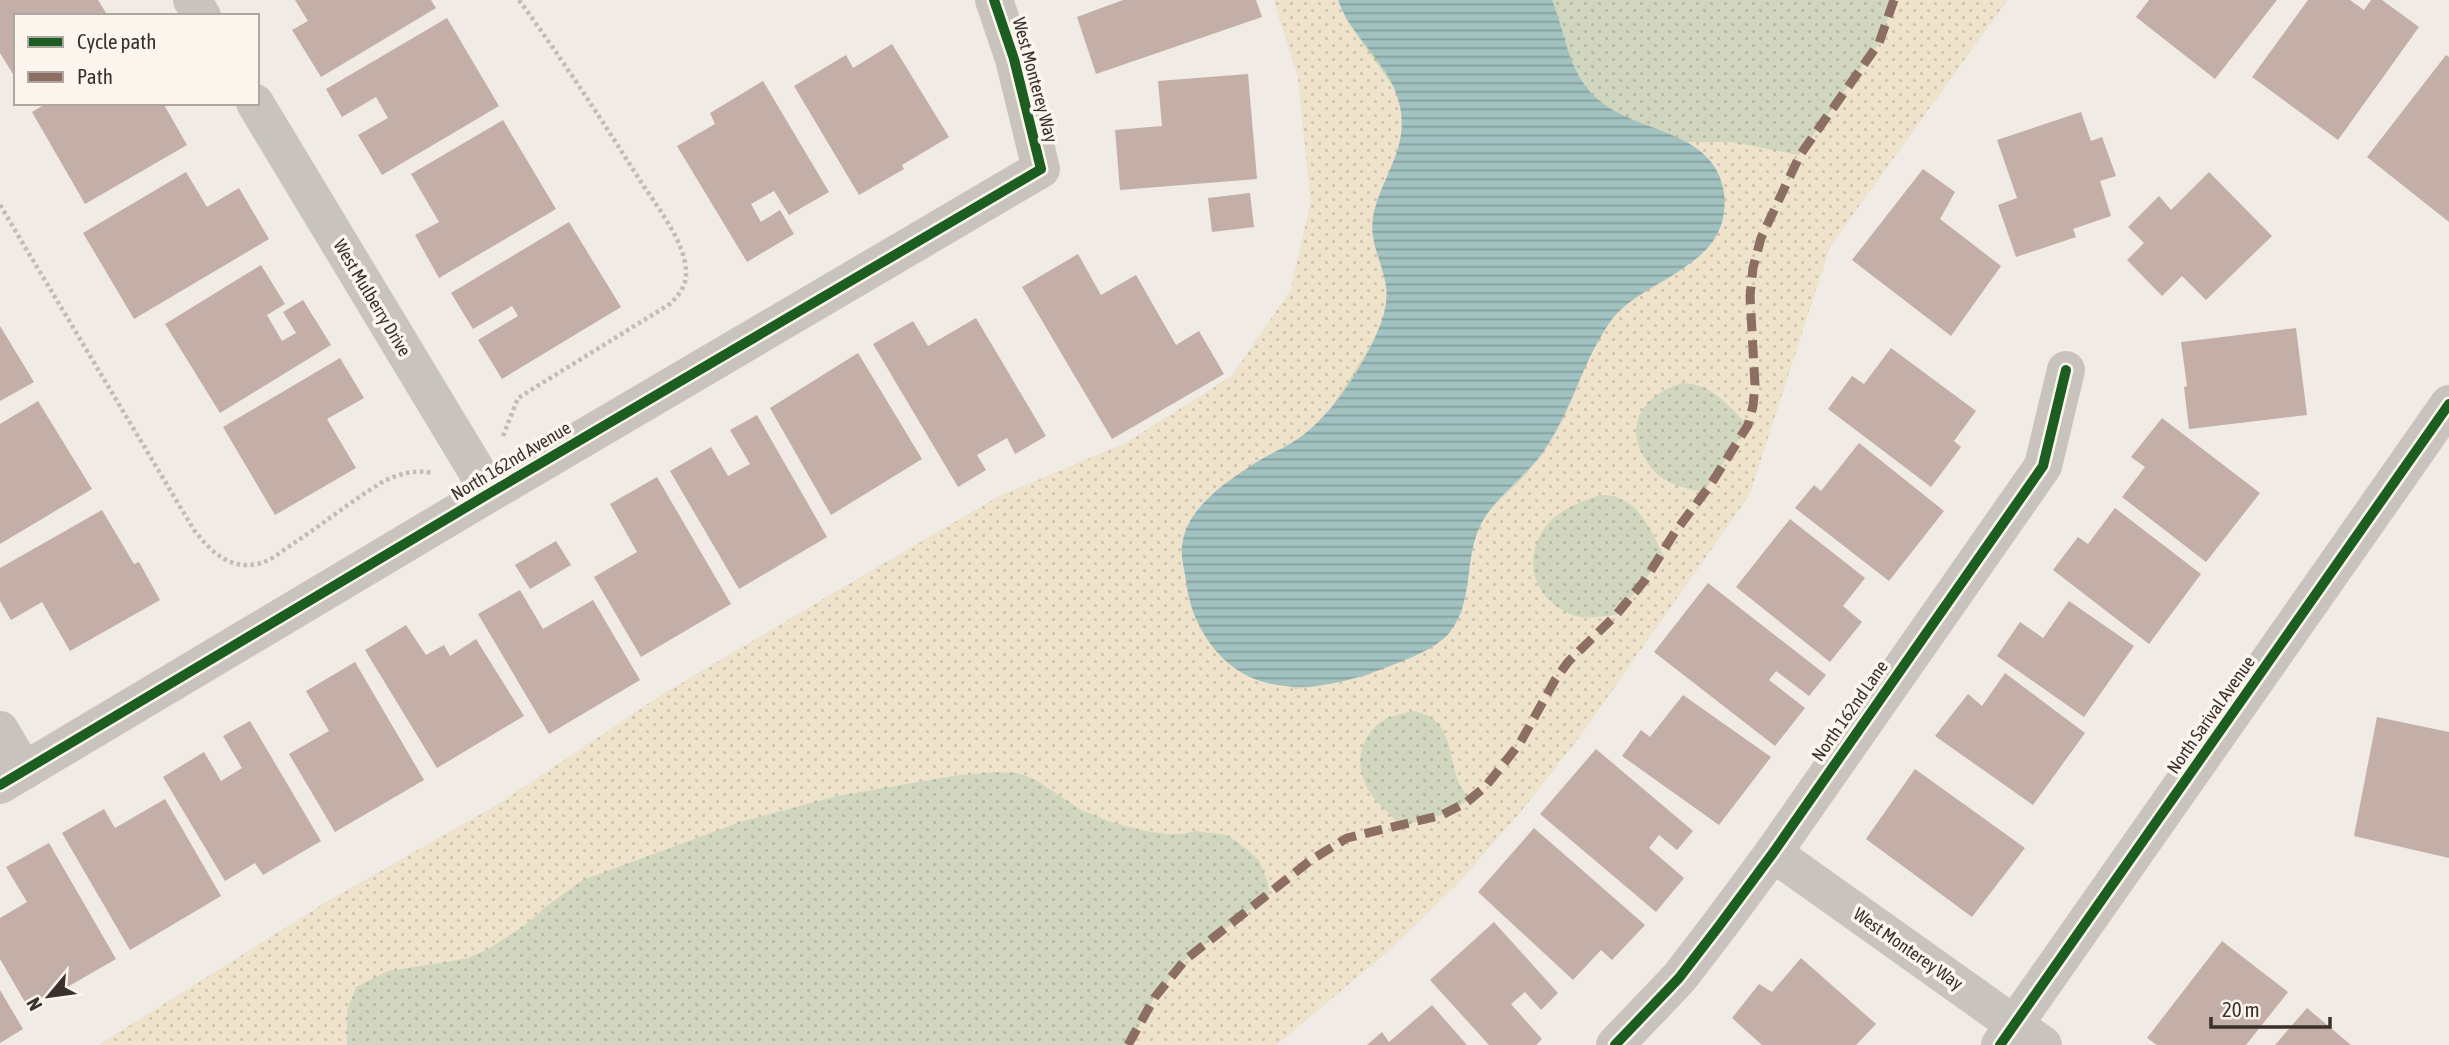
<svg xmlns="http://www.w3.org/2000/svg" width="2449" height="1045" font-family="'Asap Condensed',sans-serif">
  <defs>
    <pattern id="grass-dots" width="8" height="8" patternUnits="userSpaceOnUse" patternTransform="scale(1.75)"><rect width="8" height="8" fill="#d1d6bf"/><path d="M2 2h.1M6 6h.1" fill="none" stroke="#b4b8a4" stroke-width="1.8" stroke-linecap="round"/></pattern>
    <pattern id="sand-dots" width="8" height="8" patternUnits="userSpaceOnUse" patternTransform="scale(1.75)"><rect width="8" height="8" fill="#efe3cc"/><path d="M2 2h.1M6 6h.1" fill="none" stroke="#cec3af" stroke-width="1.8" stroke-linecap="round"/></pattern>
    <pattern id="water-rules" width="6" height="5" patternUnits="userSpaceOnUse" patternTransform="scale(1.75)"><rect width="6" height="5" fill="#a1c2c1"/><path d="M0 2.5h6" fill="none" stroke="#849e9d"/></pattern>
  </defs>
  <rect width="100%" height="100%" fill="#f0ebe5"/>
  <polygon fill="url(#grass-dots)" points="1274,0 2007,0 1830,246 1749,495 1582,733 1525,806 1457,884 1388,951 1276,1045 99,1045 327,902 501,803 657,698 824,599 998,497 1126,443 1232,376 1291,290 1311,202 1298,76"/>
  <path fill="url(#sand-dots)" fill-rule="evenodd" d="M1274,0h64l9,21 47,67 7,21 1,27 -7,26 -15,32 -6,50 11,36 2,17 -3,21 -14,29 -39,61 -22,23 -24,17 -30,15 -34,24 -40,62 7,46 8,23 25,38 74,33 20,-2 54,-12 92,-61c8,-30 5,-65 21,-92 11,-19 29,-31 43,-47 13,-14 25,-31 34,-48 19,-33 27,-74 51,-105 16,-23 42,-32 64,-47 13,-8 24,-28 34,-40 5,-6 13,-14 15,-22 8,-29 -12,-56 -35,-71h43l68,13 80,-112 15,-43h113l-177,246 -81,249 -167,238 -57,73 -68,78 -69,67 -112,94h-148l27,-48 30,-37 84,-65 -1,-12 -9,-23 -21,-18 -13,-7 -30,-4 -13,3h-15l-22,-3 -34,-9 -30,-12 -45,-30 -18,-7 -23,-1 -36,3 -122,21 -94,25 -160,59 -35,25 -24,21 -34,22 -22,10 -22,4 -58,9 -32,16 -9,24v34h-248l228,-143 174,-99 156,-105 167,-99 174,-102 128,-54 106,-67 59,-86 20,-88 -13,-126zM1683,383c29,1 46,23 65,42l-44,67c-15,-2 -29,-6 -42,-14 -8,-5 -13,-13 -18,-21 -22,-36 5,-65 39,-74zM1600,495c36,-2 49,32 63,59l-18,26 -28,35c-15,1 -30,5 -44,0 -40,-14 -53,-59 -25,-91 12,-15 34,-23 52,-29zM1414,711c39,8 33,41 44,70 3,7 8,13 12,19l-28,15 -41,11c-9,-11 -22,-20 -30,-32 -17,-25 -14,-55 11,-73 9,-6 21,-7 32,-10z"/>
  <path fill="url(#water-rules)" d="M1338,0h214c13,32 15,66 39,93 38,42 125,33 133,101 8,77 -84,81 -116,131 -26,39 -37,85 -63,124 -18,27 -52,49 -65,77 -16,34 -6,75 -30,106 -12,15 -37,25 -55,32 -75,31 -159,42 -199,-45 -6,-14 -9,-30 -11,-45 -2,-9 -4,-19 -3,-28 4,-37 41,-62 70,-81 18,-12 39,-19 56,-34 27,-22 49,-57 65,-89 9,-20 17,-39 12,-62 -4,-21 -16,-40 -12,-63 7,-37 34,-66 28,-105 -5,-44 -49,-72 -63,-112z"/>
  <g fill="#c3afa7">
    <polygon points="0,0 98,0 108,16 16,16 16,79 0,53"/>
    <polygon points="295,0 431,0 436,8 321,77 292,30 308,21"/>
    <polygon points="1123,0 1256,0 1262,17 1096,74 1077,17"/>
    <polygon points="2149,0 2277,0 2215,79 2136,17"/>
    <polygon points="2308,0 2350,0 2364,10 2371,0 2382,0 2419,27 2338,140 2252,77"/>
    <polygon points="447,18 499,106 382,175 358,135 388,118 376,97 342,117 326,89"/>
    <polygon points="892,44 949,137 902,165 904,169 859,195 794,86 846,55 853,68"/>
    <polygon points="2446,55 2449,57 2449,222 2367,157"/>
    <polygon points="1248,74 1257,179 1120,190 1115,130 1162,126 1158,81"/>
    <polygon points="763,81 829,192 789,215 774,191 751,204 761,222 780,210 794,234 747,262 677,146 715,124 710,113"/>
    <polygon points="47,103 163,103 187,145 85,204 32,112"/>
    <polygon points="2081,112 2091,141 2102,137 2116,176 2100,181 2111,216 2073,229 2076,237 2016,257 1998,205 2017,198 1997,140"/>
    <polygon points="503,120 556,209 439,278 415,235 439,222 411,174"/>
    <polygon points="1923,169 1955,192 1940,219 2001,266 1951,336 1852,260"/>
    <polygon points="186,172 207,207 239,188 269,239 134,319 83,233"/>
    <polygon points="2209,172 2272,236 2206,300 2182,276 2162,296 2127,260 2144,243 2128,227 2159,196 2171,210"/>
    <polygon points="1250,193 1254,227 1212,232 1208,198"/>
    <polygon points="569,222 621,307 502,379 478,340 518,316 512,306 473,329 451,293"/>
    <polygon points="1078,254 1101,295 1136,275 1176,345 1199,331 1224,374 1112,439 1022,287"/>
    <polygon points="261,265 285,304 267,315 282,341 296,333 283,312 303,300 331,345 220,413 165,324"/>
    <polygon points="976,318 1046,436 1015,454 1007,438 977,455 986,470 958,487 873,344 913,321 928,346"/>
    <polygon points="0,326 34,382 0,401"/>
    <polygon points="2296,328 2307,415 2189,429 2184,387 2187,386 2181,342"/>
    <polygon points="1891,348 1976,411 1954,441 1961,447 1931,487 1828,409 1852,376 1864,384"/>
    <polygon points="858,353 922,459 831,515 770,408"/>
    <polygon points="340,358 364,398 327,419 356,468 275,515 223,427"/>
    <polygon points="38,401 92,489 0,544 0,424"/>
    <polygon points="757,415 827,537 739,589 670,471 711,447 728,476 750,464 730,430"/>
    <polygon points="2162,418 2260,493 2206,562 2122,497 2145,467 2131,457"/>
    <polygon points="1859,443 1944,511 1889,581 1795,508 1814,485 1821,491"/>
    <polygon points="657,477 731,604 641,657 594,577 637,552 610,504"/>
    <polygon points="2115,508 2201,574 2149,644 2053,570 2078,537 2088,544"/>
    <polygon points="102,510 134,564 139,562 160,600 70,651 42,602 11,620 0,601 0,568"/>
    <polygon points="1790,519 1865,578 1843,606 1862,622 1830,662 1736,587"/>
    <polygon points="556,541 571,565 530,589 515,565"/>
    <polygon points="1708,583 1826,675 1809,696 1776,671 1769,680 1805,708 1775,746 1654,652"/>
    <polygon points="520,590 543,629 593,600 640,680 549,734 478,614"/>
    <polygon points="2069,601 2134,646 2084,717 1997,656 2020,622 2043,638"/>
    <polygon points="406,625 426,655 444,645 450,656 476,639 524,716 437,768 365,650"/>
    <polygon points="355,662 424,780 335,832 289,754 329,731 306,691"/>
    <polygon points="2005,673 2085,733 2033,805 1935,736 1968,694 1982,706"/>
    <polygon points="1683,695 1771,757 1719,825 1622,756 1641,730 1650,737"/>
    <polygon points="2377,717 2449,732 2449,858 2354,836"/>
    <polygon points="250,721 321,841 263,875 255,863 225,881 163,777 204,752 221,781 242,768 223,736"/>
    <polygon points="1596,749 1693,831 1677,850 1659,835 1649,848 1684,878 1656,912 1540,814"/>
    <polygon points="1915,769 2025,848 1972,917 1866,839"/>
    <polygon points="165,799 221,896 130,950 62,833 104,809 115,828"/>
    <polygon points="1534,828 1645,925 1612,960 1601,950 1573,980 1478,892"/>
    <polygon points="49,843 116,959 29,1009 0,959 0,918 27,902 6,867"/>
    <polygon points="1494,922 1558,993 1541,1010 1525,992 1511,1004 1542,1039 1536,1045 1489,1045 1430,980"/>
    <polygon points="2222,941 2288,992 2246,1045 2157,1045 2147,1038"/>
    <polygon points="1801,958 1876,1024 1856,1045 1762,1045 1732,1018 1759,984 1772,992"/>
    <polygon points="0,990 23,1029 0,1043"/>
    <polygon points="1432,1005 1467,1045 1367,1045 1382,1032 1389,1042"/>
    <polygon points="2307,1008 2351,1045 2275,1045"/>
  </g>
  <g fill="none" stroke-linecap="round" stroke-linejoin="round">
    <g stroke="#c2bbb6" stroke-width="4.5" stroke-dasharray="3.5 3.5" stroke-linecap="butt">
      <path d="M0,205l194,325c16,20 34,40 63,34 13,-2 26,-14 37,-21 30,-20 59,-43 90,-62 15,-7 31,-12 48,-8"/>
      <path d="M503,436l15,-38 152,-94c9,-9 17,-19 16,-32 0,-29 -30,-67 -45,-90 -39,-62 -79,-123 -122,-182"/>
    </g>
    <g stroke="#c9c3be" stroke-width="38">
      <polyline points="192,0 202,16"/>
      <polyline points="255,103 490,493"/>
      <polyline points="0,730 24,771"/>
      <polyline points="0,785 490,493 1041,169 1014,59 994,0"/>
      <polyline points="1773,853 2043,1045"/>
      <polyline points="1615,1045 1679,978 1719,926 1773,853 2043,466 2066,370"/>
      <polyline points="2000,1045 2449,404"/>
    </g>
    <polyline stroke="#8d6e63" stroke-width="9" stroke-dasharray="18 9" stroke-linecap="butt" points="1128,1045 1155,997 1185,960 1311,860 1347,838 1442,815 1467,802 1486,786 1520,743 1555,680 1568,662 1616,615 1645,580 1675,532 1711,484 1748,425 1753,406 1755,385 1750,296 1753,268 1761,238 1800,155 1879,43 1894,0"/>
    <defs>
      <g id="cycleway">
        <polyline points="0,785 490,493 1041,169 1014,59 994,0"/>
        <polyline points="1615,1045 1679,978 1719,926 1773,853 2043,466 2066,370"/>
        <polyline points="2000,1045 2449,404"/>
      </g>
    </defs>
    <use href="#cycleway" stroke="#fbf5ee" stroke-width="15"/>
    <use href="#cycleway" stroke="#1b5e20" stroke-width="10"/>
  </g>
  <g text-anchor="middle" stroke-width="7" stroke-linejoin="round" paint-order="stroke">
    <g font-size="18" fill="#3b302b" stroke="#fbf5ee">
      <text transform="translate(1035 80) rotate(75)" y="6">West Monterey Way</text>
      <text transform="translate(372 298) rotate(59)" y="6">West Mulberry Drive</text>
      <text transform="translate(511 461) rotate(-31)" y="6">North 162nd Avenue</text>
      <text transform="translate(1850 711) rotate(-55)" y="6">North 162nd Lane</text>
      <text transform="translate(2211 715) rotate(-55)" y="6">North Sarival Avenue</text>
      <text transform="translate(1908 949) rotate(35)" y="6">West Monterey Way</text>
    </g>
  </g>
  <rect x="14" y="14" width="245" height="91" fill="#fbf5ee" stroke="#aea6a0" stroke-width="2"/>
  <rect x="28" y="37" width="35" height="10" fill="#1b5e20" stroke="#aea6a0" stroke-width="2"/>
  <text x="77" y="49" font-size="21" fill="#3b302b">Cycle path</text>
  <rect x="28" y="72" width="35" height="10" fill="#8d6e63" stroke="#aea6a0" stroke-width="2"/>
  <text x="77" y="84" font-size="21" fill="#3b302b">Path</text>
  <g transform="translate(49 996) rotate(241)" stroke="#fbf5ee" stroke-width="5" paint-order="stroke">
  <path d="M0-5L12 26L0 18L-12 26Z" fill="#3b302b"/>
  <text y="-10" font-size="19" font-weight="bold" text-anchor="middle" fill="#3b302b">N</text>
  </g>
  <path d="M2211 1017v10h119v-10" fill="none" stroke="#3b302b" stroke-width="3.5"/>
  <text x="2222" y="1017" font-size="21" fill="#3b302b" stroke="#fbf5ee" stroke-width="5" paint-order="stroke">20 m</text>
</svg>
